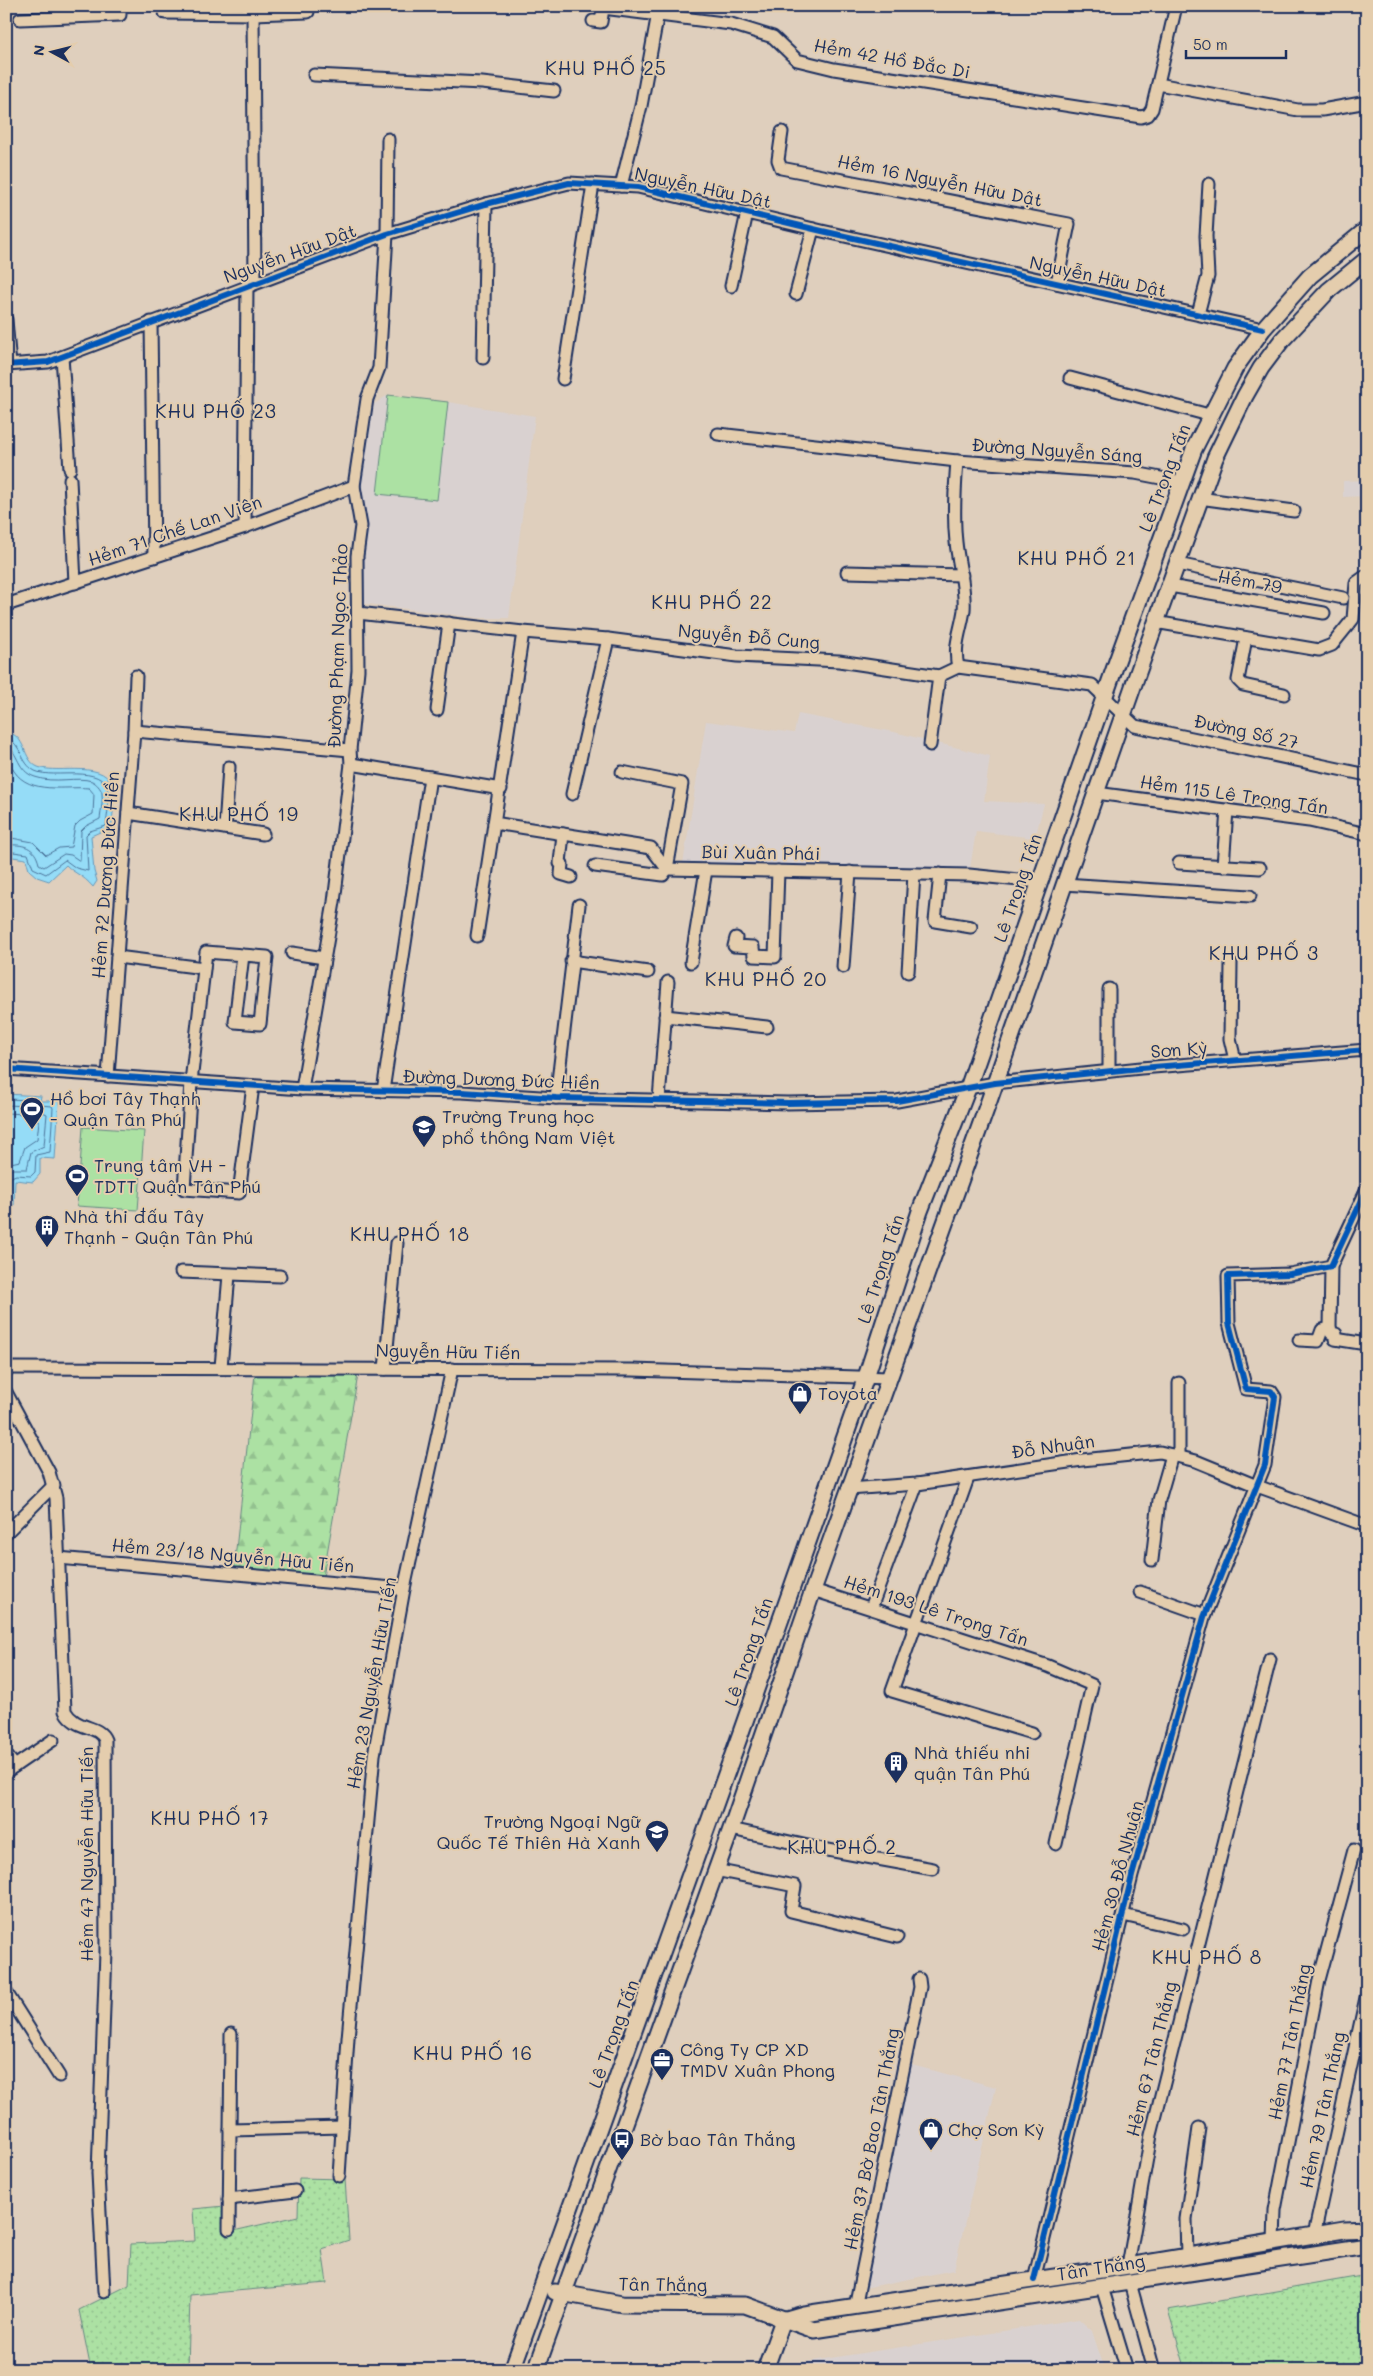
<svg xmlns="http://www.w3.org/2000/svg" width="1373" height="2376" font-family="Mali,sans-serif">
  <defs>
    <pattern id="grass-dots" width="8" height="8" patternUnits="userSpaceOnUse" patternTransform="scale(1.25)"><rect width="8" height="8" fill="#ace1a3"/><path d="M2 2h.1M6 6h.1" fill="none" stroke="#93c18f" stroke-width="1.8" stroke-linecap="round"/></pattern>
    <pattern id="forest-firs" width="22" height="20" patternUnits="userSpaceOnUse" patternTransform="scale(1.25)"><rect width="22" height="20" fill="#ace1a3"/><path d="M5 1l3.5 6h-7zM16 11l3.5 6h-7z" fill="#93c18f"/></pattern>
  </defs>
  <rect width="100%" height="100%" fill="#dfcfbd"/>
  <filter id="ink" filterUnits="userSpaceOnUse"><feTurbulence type="fractalNoise" baseFrequency=".02" numOctaves="2"/><feDisplacementMap in="SourceGraphic" scale="10" xChannelSelector="R" yChannelSelector="G"/><feConvolveMatrix kernelMatrix="1 2 1 2 8 2 1 2 1" color-interpolation-filters="sRGB"/></filter>
  <g filter="url(#ink)">
    <g fill="#d9d1d0">
      <polygon points="388,395 448,402 535,416 509,618 480,618 360,603 367,522 361,480 374,404"/>
      <polygon points="1367,480 1367,496 1343,497 1343,481"/>
      <polygon points="798,714 894,732 990,756 984,801 1044,804 1035,838 976,831 969,875 683,864 706,721 794,733"/>
      <polygon points="904,2063 996,2087 954,2270 854,2290"/>
      <polygon points="1079,2319 1092,2331 1105,2370 797,2370 799,2363"/>
    </g>
    <g fill="url(#grass-dots)" stroke="#648880">
      <polygon points="299,2178 345,2179 349,2240 322,2249 327,2283 190,2295 188,2370 91,2370 79,2310 129,2285 131,2244 195,2241 193,2209 225,2206 225,2233 298,2216"/>
      <polygon points="1367,2275 1367,2370 1186,2370 1168,2310"/>
    </g>
    <polygon fill="url(#forest-firs)" stroke="#648880" points="255,1374 358,1375 323,1577 234,1568"/>
    <g fill="#ace1a3" stroke="#648880">
      <polygon points="388,395 448,402 437,500 377,494"/>
      <polygon points="83,1127 144,1131 138,1210 77,1206"/>
    </g>
    <g fill="#95dcf7" stroke="#6497ba">
      <path d="M6,732c21,3 16,28 32,35 21,8 71,-9 75,23 2,13 -1,29 -2,43l-11,-1 -9,4 3,35 3,10 -4,6c-11,-13 -17,-12 -27,-22l-17,16 -12,-4 -8,-7 -3,-11 -20,-3z"/>
      <polygon points="6,1094 41,1096 40,1101 59,1101 55,1159 40,1158 40,1174 33,1182 15,1180 14,1205 6,1204"/>
    </g>
    <g fill="none" stroke-linecap="round" stroke-linejoin="round">
      <g stroke="#4c749b" stroke-width="1">
        <path d="M6,737c18,9 13,25 29,34 19,9 68,-8 73,20 2,10 -1,24 -2,35l-16,5 -4,4 2,36 -12,-3 -11,-8 -19,14 -13,-6 -5,-14 -22,-3"/>
        <path d="M6,744c13,9 11,27 29,33 19,7 42,-1 57,4 4,2 9,7 10,12 1,8 -1,18 -2,26l-14,7 -5,5 -1,30 -9,-6 -7,-1 -20,13 -5,-3c-4,-18 -16,-20 -33,-19"/>
        <path d="M6,753c4,6 4,13 8,18 16,24 52,15 75,17l5,6 -1,20 -13,7 -5,5 -4,21 -12,1 -13,7 -13,-13 -27,-5"/>
        <polyline points="6,1099 33,1100 39,1105 52,1106 53,1108 50,1152 36,1155 35,1172 31,1176 16,1175 11,1177 9,1198 6,1200"/>
        <polyline points="6,1105 30,1106 47,1114 44,1146 31,1152 27,1169 13,1169 6,1173"/>
        <polyline points="6,1113 26,1114 39,1121 37,1139 25,1147 20,1161 6,1164"/>
      </g>
      <defs>
        <g id="street">
          <polyline points="165,13 253,14 308,12"/>
          <polyline points="253,14 255,283"/>
          <polyline points="20,19 120,15 120,6"/>
          <polyline points="593,21 601,22 603,8 731,24 773,37 797,60 834,69 1141,117 1148,115 1152,109 1176,6"/>
          <polyline points="314,75 482,83 554,91"/>
          <polyline points="1158,84 1298,110 1322,110 1367,102"/>
          <polyline points="782,132 778,160 781,168 1069,224 1057,283"/>
          <polyline points="621,186 641,106 658,13"/>
          <polyline points="731,286 747,213"/>
          <polyline points="796,294 813,229"/>
          <polyline points="1198,314 1208,276 1206,236 1209,184"/>
          <polyline points="6,320 10,365"/>
          <polyline points="151,322 154,557"/>
          <polyline points="62,357 70,469"/>
          <polyline points="483,358 486,204"/>
          <polyline points="6,365 48,362 387,234 486,204 569,183 638,187 822,231 1263,329"/>
          <polyline points="1070,378 1209,415"/>
          <polyline points="563,379 593,184"/>
          <polyline points="718,434 957,461"/>
          <polyline points="70,479 75,583"/>
          <polyline points="1199,498 1294,511"/>
          <polyline points="245,527 247,285"/>
          <polyline points="1177,564 1343,598"/>
          <polyline points="847,572 962,575"/>
          <polyline points="1170,586 1324,613"/>
          <polyline points="6,605 245,527 354,486"/>
          <polyline points="358,613 523,632 608,639 737,656 839,661 939,676 958,667 1092,685 1135,726 1367,775"/>
          <polyline points="1155,622 1319,650 1332,645 1353,619 1356,583 1367,575"/>
          <polyline points="1246,638 1238,680 1243,685 1284,694"/>
          <path d="M958,667c-5,-22 3,-36 6,-57 2,-22 -6,-46 -8,-68 -3,-27 -1,-55 1,-81l178,12 46,9"/>
          <polyline points="437,710 449,623"/>
          <polyline points="134,731 350,750"/>
          <polyline points="930,745 939,676"/>
          <polyline points="351,764 501,789"/>
          <polyline points="1096,793 1309,821 1367,834"/>
          <polyline points="572,794 608,639"/>
          <polyline points="128,813 263,834"/>
          <polyline points="494,823 651,848 667,869 969,875 1040,882"/>
          <polyline points="225,828 229,767"/>
          <polyline points="563,834 560,863 562,864 561,874 571,877"/>
          <polyline points="1179,863 1260,868"/>
          <polyline points="595,866 663,875 667,869 682,784 622,772"/>
          <polyline points="1223,866 1227,810"/>
          <polyline points="940,874 935,921 971,927"/>
          <polyline points="1064,884 1250,896"/>
          <polyline points="477,936 523,632"/>
          <polyline points="736,938 734,946 753,947 754,956 775,957 778,871"/>
          <polyline points="292,953 324,958"/>
          <polyline points="243,955 235,1022 260,1024 267,957 206,952 191,1082 184,1189 239,1193 253,1086"/>
          <polyline points="117,957 204,968"/>
          <polyline points="571,961 648,972"/>
          <polyline points="691,962 706,870"/>
          <polyline points="1231,963 1230,1039 1235,1060"/>
          <polyline points="843,967 850,872"/>
          <polyline points="908,972 914,874"/>
          <polyline points="1109,989 1109,1071"/>
          <polyline points="665,1016 767,1027"/>
          <polyline points="6,1069 302,1089 462,1092 556,1098 788,1103 897,1101 995,1083 1141,1068 1367,1050"/>
          <polyline points="108,1076 134,731 136,676"/>
          <polyline points="302,1089 334,902 351,764 350,750 358,670 357,556 361,526 354,486 367,399 379,368 387,234 388,139"/>
          <polyline points="383,1091 430,777"/>
          <polyline points="556,1098 579,905"/>
          <polyline points="659,1100 668,982"/>
          <polyline points="181,1272 280,1276"/>
          <polyline points="1330,1328 1331,1266"/>
          <polyline points="1330,1328 1331,1333 1336,1334 1335,1339 1360,1343"/>
          <polyline points="1299,1340 1318,1341 1322,1330 1330,1328"/>
          <polyline points="221,1367 229,1275"/>
          <polyline points="6,1368 632,1370 889,1378"/>
          <polyline points="385,1369 397,1243"/>
          <path d="M6,1392l43,80 7,26 9,213c11,20 34,13 40,29l1,212 -8,221 6,119"/>
          <polyline points="1179,1456 1179,1383"/>
          <polyline points="968,1478 892,1691 1032,1733"/>
          <polyline points="849,1489 917,1484 1082,1460 1160,1452 1196,1461 1257,1486 1367,1526"/>
          <polyline points="6,1533 54,1485"/>
          <polyline points="58,1558 404,1589"/>
          <polyline points="1152,1560 1159,1500 1172,1455"/>
          <polyline points="813,1590 1048,1666 1092,1685 1056,1844"/>
          <polyline points="1140,1592 1205,1615"/>
          <polyline points="871,1608 917,1484"/>
          <polyline points="6,1755 15,1766"/>
          <polyline points="6,1772 53,1740"/>
          <polyline points="731,1829 817,1848 933,1869"/>
          <polyline points="715,1870 795,1886 791,1911 897,1937"/>
          <polyline points="1123,1915 1183,1929"/>
          <polyline points="6,1992 59,2076"/>
          <polyline points="230,2130 342,2127"/>
          <polyline points="339,2176 348,2038 374,1755 404,1589 452,1369"/>
          <polyline points="229,2199 295,2191"/>
          <polyline points="229,2229 231,2034"/>
          <polyline points="1314,2235 1367,1993"/>
          <polyline points="1274,2242 1275,2210 1319,1980 1354,1850"/>
          <polyline points="1187,2256 1186,2219 1199,2128"/>
          <polyline points="1128,2266 1151,2135 1270,1659"/>
          <polyline points="1034,2280 1132,1876 1204,1617 1265,1465 1275,1397 1271,1391 1246,1389 1229,1323 1228,1276 1290,1274 1331,1266 1367,1189"/>
          <polyline points="1130,2283 1154,2370"/>
          <polyline points="1102,2287 1127,2370"/>
          <polyline points="855,2307 920,1987 919,1979"/>
        </g>
        <g id="secondary">
          <polyline points="555,2292 622,2304 745,2305 814,2330 1367,2246"/>
          <polyline points="783,2320 804,2314 1128,2266 1344,2230 1367,2229"/>
          <polyline points="512,2370 739,1738 866,1377 920,1211 968,1088 1117,661 1194,449 1235,368 1263,329 1310,276 1367,229"/>
          <polyline points="536,2370 731,1829 813,1590 989,1101 1136,678 1215,458 1245,396 1261,368 1282,340 1329,290 1367,259"/>
          <polyline points="765,2370 783,2320"/>
        </g>
      </defs>
      <use href="#street" stroke="#1b2f5e" stroke-width="15"/>
      <use href="#secondary" stroke="#1b2f5e" stroke-width="19"/>
      <use href="#street" stroke="#e4cdad" stroke-width="11"/>
      <use href="#secondary" stroke="#e4cdad" stroke-width="15"/>
      <defs>
        <g id="cycleway">
          <polyline points="6,365 48,362 387,234 486,204 569,183 638,187 822,231 1263,329"/>
          <polyline points="6,1069 302,1089 462,1092 556,1098 788,1103 897,1101 995,1083 1141,1068 1367,1050"/>
          <polyline points="1034,2280 1132,1876 1204,1617 1265,1465 1275,1397 1271,1391 1246,1389 1229,1323 1228,1276 1290,1274 1331,1266 1367,1189"/>
        </g>
      </defs>
      <use href="#cycleway" stroke="#e4cdad" stroke-width="9"/>
      <use href="#cycleway" stroke="#0057b8" stroke-width="6"/>
    </g>
  </g>
  <defs>
    <symbol id="stadium-pin" viewBox="-11 -11 22 30"><path d="M0 17L-7.5 6A9.5 9.5 0 1 1 7.5 6Z" fill="#1b2f5e" stroke="#e4cdad"/><path d="M0-5a6.5 5 0 1 0 0 10a6.5 5 0 1 0 0-10ZM-3.5-1.8h7v3.6h-7Z" fill="#fff"/></symbol>
    <symbol id="school-pin" viewBox="-11 -11 22 30"><path d="M0 17L-7.5 6A9.5 9.5 0 1 1 7.5 6Z" fill="#1b2f5e" stroke="#e4cdad"/><path d="M0-5L7-2L0 1L-7-2ZM-4 1L0 2.5L4 1V4Q0 6-4 4Z" fill="#fff"/></symbol>
    <symbol id="building-pin" viewBox="-11 -11 22 30"><path d="M0 17L-7.5 6A9.5 9.5 0 1 1 7.5 6Z" fill="#1b2f5e" stroke="#e4cdad"/><path d="M-4-6H4V6H1V3H-1V6H-4ZM-2.5-4.3h1.7v1.8h-1.7ZM.8-4.3h1.7v1.8H.8ZM-2.5-1h1.7V.8h-1.7ZM.8-1h1.7V.8H.8Z" fill="#fff"/></symbol>
    <symbol id="shop-pin" viewBox="-11 -11 22 30"><path d="M0 17L-7.5 6A9.5 9.5 0 1 1 7.5 6Z" fill="#1b2f5e" stroke="#e4cdad"/><path d="M-5-2.5h2.3a2.7 3.5 0 0 1 5.4 0H5L5.5 6h-11ZM-1.5-2.5h3a1.5 2.3 0 0 0-3 0Z" fill="#fff"/></symbol>
    <symbol id="office-pin" viewBox="-11 -11 22 30"><path d="M0 17L-7.5 6A9.5 9.5 0 1 1 7.5 6Z" fill="#1b2f5e" stroke="#e4cdad"/><path d="M-6-3h4V-5.5h4V-3h4V5H-6ZM-1-4.5V-3h2v-1.5ZM-6 0V1H6V0Z" fill="#fff"/></symbol>
    <symbol id="bus-pin" viewBox="-11 -11 22 30"><path d="M0 17L-7.5 6A9.5 9.5 0 1 1 7.5 6Z" fill="#1b2f5e" stroke="#e4cdad"/><path d="M-5-6H5V4H4V6H2V4H-2V6H-4V4H-5ZM-3.5-4V0h7V-4ZM-3.5 1.2v1.5H-2V1.2ZM2 1.2v1.5H3.5V1.2Z" fill="#fff"/></symbol>
  </defs>
  <g fill-rule="evenodd">
    <use href="#stadium-pin" x="18" y="1095" width="28" height="38"/>
    <use href="#school-pin" x="410" y="1113" width="28" height="38"/>
    <use href="#stadium-pin" x="63" y="1162" width="28" height="38"/>
    <use href="#building-pin" x="33" y="1213" width="28" height="38"/>
    <use href="#shop-pin" x="786" y="1380" width="28" height="38"/>
    <use href="#building-pin" x="882" y="1749" width="28" height="38"/>
    <use href="#school-pin" x="643" y="1818" width="28" height="38"/>
    <use href="#office-pin" x="648" y="2046" width="28" height="38"/>
    <use href="#shop-pin" x="917" y="2116" width="28" height="38"/>
    <use href="#bus-pin" x="608" y="2126" width="28" height="38"/>
  </g>
  <g text-anchor="middle" stroke-width="4" stroke-linejoin="round" paint-order="stroke">
    <g font-size="18" fill="#1b2f5e" stroke="#e4cdad">
      <text transform="translate(892 59) rotate(10)" y="6">Hẻm 42 Hồ Đắc Di</text>
      <text transform="translate(940 181) rotate(11)" y="6">Hẻm 16 Nguyễn Hữu Dật</text>
      <text transform="translate(703 188) rotate(12)" y="6">Nguyễn Hữu Dật</text>
      <text transform="translate(290 254) rotate(-20)" y="6">Nguyễn Hữu Dật</text>
      <text transform="translate(1098 277) rotate(12)" y="6">Nguyễn Hữu Dật</text>
      <text transform="translate(1057 451) rotate(4)" y="6">Đường Nguyễn Sáng</text>
      <text transform="translate(1165 478) rotate(-69)" y="6">Lê Trọng Tấn</text>
      <text transform="translate(175 531) rotate(-19)" y="6">Hẻm 71 Chế Lan Viên</text>
      <text transform="translate(1250 582) rotate(10)" y="6">Hẻm 79</text>
      <text transform="translate(749 637) rotate(5)" y="6">Nguyễn Đỗ Cung</text>
      <text transform="translate(338 646) rotate(-88)" y="6">Đường Phạm Ngọc Thảo</text>
      <text transform="translate(1246 732) rotate(12)" y="6">Đường Số 27</text>
      <text transform="translate(1234 795) rotate(8)" y="6">Hẻm 115 Lê Trọng Tấn</text>
      <text transform="translate(761 853) rotate(1)" y="6">Bùi Xuân Phái</text>
      <text transform="translate(106 875) rotate(-86)" y="6">Hẻm 72 Dương Đức Hiền</text>
      <text transform="translate(1018 888) rotate(-71)" y="6">Lê Trọng Tấn</text>
      <text transform="translate(1179 1050) rotate(-4)" y="6">Sơn Kỳ</text>
      <text transform="translate(501 1080) rotate(2)" y="6">Đường Dương Đức Hiền</text>
      <text transform="translate(881 1269) rotate(-72)" y="6">Lê Trọng Tấn</text>
      <text transform="translate(448 1352) rotate(1)" y="6">Nguyễn Hữu Tiến</text>
      <text transform="translate(1053 1447) rotate(-8)" y="6">Đỗ Nhuận</text>
      <text transform="translate(233 1556) rotate(5)" y="6">Hẻm 23/18 Nguyễn Hữu Tiến</text>
      <text transform="translate(936 1611) rotate(18)" y="6">Hẻm 193 Lê Trọng Tấn</text>
      <text transform="translate(749 1652) rotate(-71)" y="6">Lê Trọng Tấn</text>
      <text transform="translate(372 1683) rotate(-80)" y="6">Hẻm 23 Nguyễn Hữu Tiến</text>
      <text transform="translate(87 1854) rotate(-90)" y="6">Hẻm 47 Nguyễn Hữu Tiến</text>
      <text transform="translate(1118 1876) rotate(-75)" y="6">Hẻm 30 Đỗ Nhuận</text>
      <text transform="translate(614 2034) rotate(-70)" y="6">Lê Trọng Tấn</text>
      <text transform="translate(1290 2042) rotate(-79)" y="6">Hẻm 77 Tân Thắng</text>
      <text transform="translate(1152 2059) rotate(-76)" y="6">Hẻm 67 Tân Thắng</text>
      <text transform="translate(1323 2110) rotate(-78)" y="6">Hẻm 79 Tân Thắng</text>
      <text transform="translate(872 2139) rotate(-79)" y="6">Hẻm 37 Bờ Bao Tân Thắng</text>
      <text transform="translate(1101 2268) rotate(-9)" y="6">Tân Thắng</text>
      <text transform="translate(663 2285) rotate(1)" y="6">Tân Thắng</text>
    </g>
    <g font-size="18" fill="#1b2f5e" stroke="#e4cdad" text-anchor="start">
      <text x="50" y="1105">Hồ bơi Tây Thạnh<tspan x="50" dy="21">- Quận Tân Phú</tspan></text>
      <text x="442" y="1123">Trường Trung học<tspan x="442" dy="21">phổ thông Nam Việt</tspan></text>
      <text x="94" y="1172">Trung tâm VH -<tspan x="94" dy="21">TDTT Quận Tân Phú</tspan></text>
      <text x="64" y="1223">Nhà thi đấu Tây<tspan x="64" dy="21">Thạnh - Quận Tân Phú</tspan></text>
      <text x="818" y="1400">Toyota</text>
      <text x="914" y="1759">Nhà thiếu nhi<tspan x="914" dy="21">quận Tân Phú</tspan></text>
      <text x="640" y="1828" text-anchor="end">Trường Ngoại Ngữ<tspan x="640" dy="21">Quốc Tế Thiên Hà Xanh</tspan></text>
      <text x="680" y="2056">Công Ty CP XD<tspan x="680" dy="21">TMDV Xuân Phong</tspan></text>
      <text x="948" y="2136">Chợ Sơn Kỳ</text>
      <text x="640" y="2146">Bờ bao Tân Thắng</text>
    </g>
    <g font-size="19" letter-spacing="1" fill="#1b2f5e" stroke="#e4cdad">
      <text x="606" y="75">KHU PHỐ 25</text>
      <text x="216" y="418">KHU PHỐ 23</text>
      <text x="1077" y="565">KHU PHỐ 21</text>
      <text x="712" y="609">KHU PHỐ 22</text>
      <text x="239" y="821">KHU PHỐ 19</text>
      <text x="1264" y="960">KHU PHỐ 3</text>
      <text x="766" y="986">KHU PHỐ 20</text>
      <text x="410" y="1241">KHU PHỐ 18</text>
      <text x="210" y="1825">KHU PHỐ 17</text>
      <text x="842" y="1854">KHU PHỐ 2</text>
      <text x="1207" y="1964">KHU PHỐ 8</text>
      <text x="473" y="2060">KHU PHỐ 16</text>
    </g>
  </g>
  <rect width="1373" height="2376" fill="none" stroke="#e4cdad" stroke-width="25"/>
  <rect x="12" y="12" width="1348" height="2351" fill="none" stroke="#1b2f5e" stroke-width="2" filter="url(#ink)"/>
  <g transform="translate(52 52) rotate(277)" stroke="#e4cdad" stroke-width="4" paint-order="stroke">
  <path d="M0-4L9 19L0 12L-9 19Z" fill="#1b2f5e"/>
  <text y="-8" font-size="14" font-weight="bold" text-anchor="middle" fill="#1b2f5e">N</text>
  </g>
  <path d="M1186 50v8h100v-8" fill="none" stroke="#1b2f5e" stroke-width="2.5"/>
  <text x="1193" y="50" font-size="15" fill="#1b2f5e" stroke="#e4cdad" stroke-width="4" paint-order="stroke">50 m</text>
</svg>
